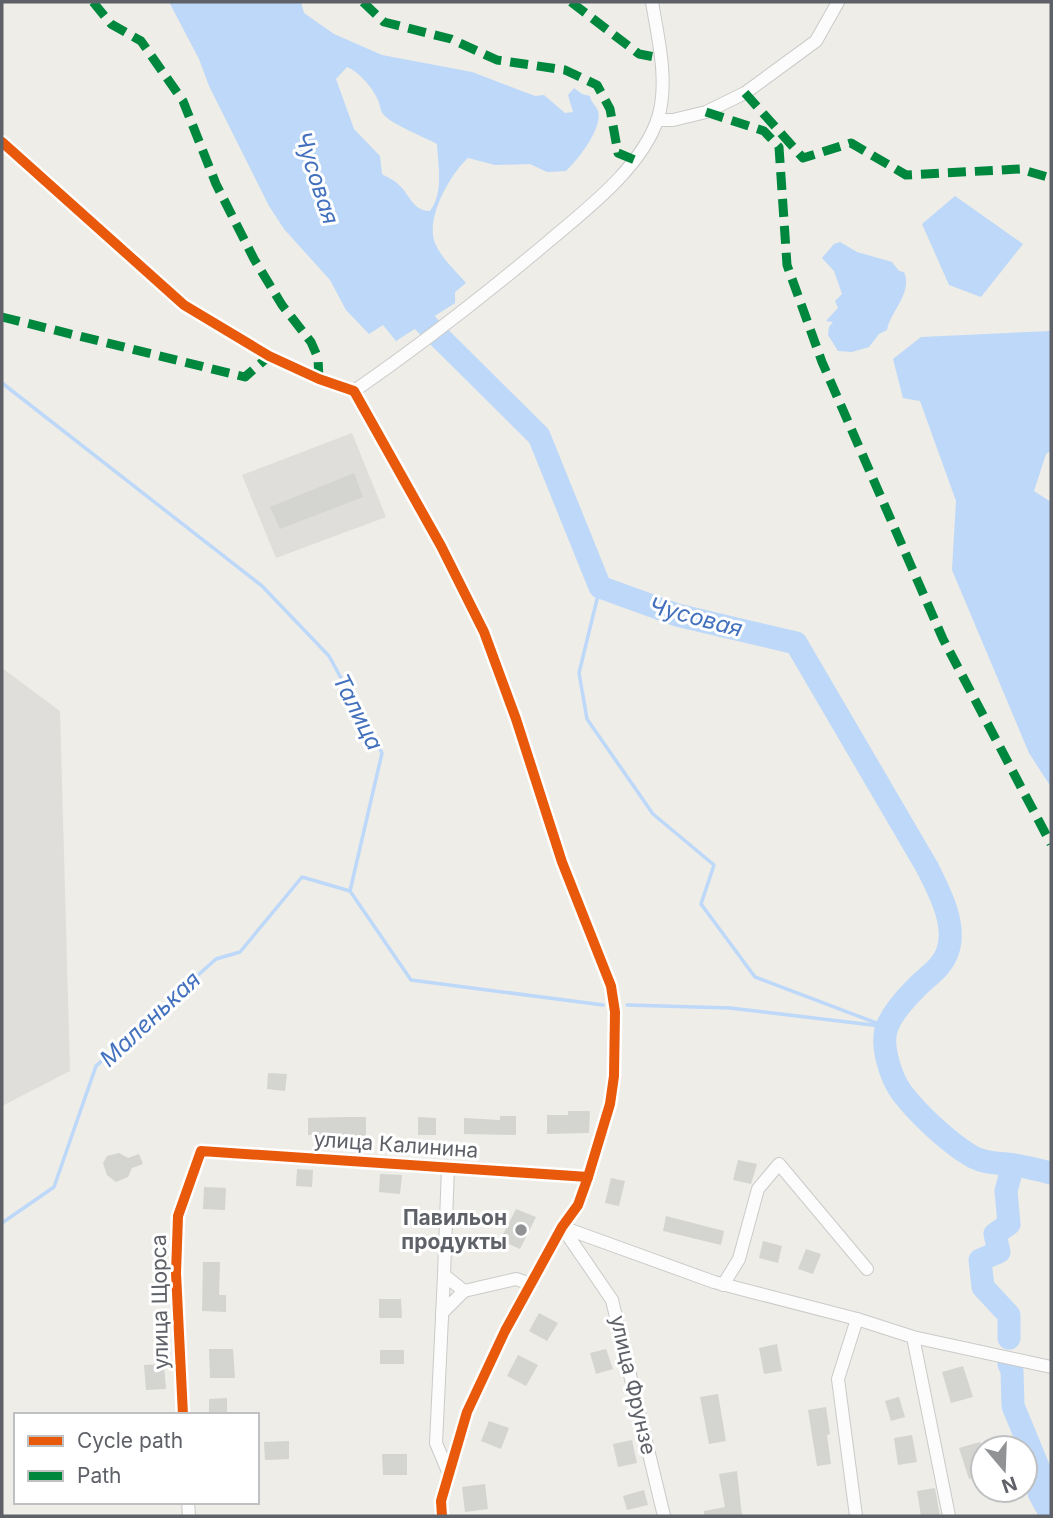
<svg xmlns="http://www.w3.org/2000/svg" width="1053" height="1518" font-family="Inter,sans-serif">
  <rect width="100%" height="100%" fill="#eeede8"/>
  <g fill="#dfdeda">
    <polygon points="352,433 386,517 276,558 242,475"/>
    <polygon points="2,668 60,711 70,1071 2,1106"/>
  </g>
  <g fill="#bdd8f8" fill-rule="evenodd">
    <path d="M169,2h132l3,11 30,21 48,21 90,17 63,24 9,-1 21,18 8,-1 -5,-17 6,-7 8,6 8,2c1,7 6,9 8,15 5,17 -20,49 -32,60l-19,1 -17,-8 -35,1 -27,-7c-18,16 -43,61 -33,85 6,15 21,28 31,40l-11,9v11l-59,38 -13,-16 -14,9 -23,-24 -16,-30 -46,-51 -15,-23 -60,-120 -10,-27zM347,67c11,4 25,20 30,31 3,5 3,12 6,16 8,10 41,23 54,30 1,22 7,48 -7,67 -18,0 -20,-17 -32,-27 -4,-4 -11,-7 -16,-10l-2,-18 -26,-27 -18,-50z"/>
    <polygon points="955,196 1023,244 981,297 949,285 922,224"/>
    <path d="M840,242l17,10 35,10 7,9 5,1c9,21 -13,38 -17,58l-8,4 -10,13 -17,5 -14,-1 -10,-16 1,-8 4,-5 -7,-1 12,-13 -3,-7 7,-7 -8,-23 -12,-13 12,-14z"/>
    <polygon points="1051,331 1051,451 1046,454 1034,491 1051,502 1051,787 1029,753 952,570 956,501 920,401 903,398 893,359 921,337"/>
  </g>
  <g fill="none" stroke-linecap="round" stroke-linejoin="round">
    <g stroke="#bdd8f8" stroke-width="3.5">
      <polyline points="2,383 262,586 329,656 382,753 350,891 411,980 603,1005"/>
      <polyline points="600,587 579,673 587,719 653,814 714,865 701,904 755,977 887,1027"/>
      <polyline points="627,1005 730,1008 881,1026"/>
      <polyline points="2,1223 54,1187 96,1066 216,959 240,952 302,877 350,891"/>
    </g>
    <g stroke="#bdd8f8" stroke-width="23">
      <path d="M403,301l136,135 61,151 77,28 119,28 131,224c12,24 31,59 20,86 -6,16 -21,24 -32,36 -10,10 -23,25 -28,38 -7,18 4,51 15,66 16,21 48,51 71,64 13,7 28,6 42,8 12,2 24,5 36,8"/>
      <polyline points="1009,1338 1009,1315 983,1287 980,1260 999,1252 995,1234 1009,1224 1006,1191 1013,1165"/>
      <polyline points="1009,1364 1012,1371 1013,1406 1041,1474 1039,1493 1051,1515"/>
    </g>
  </g>
  <g fill="#d4d4d1">
    <polygon points="354,473 363,497 280,529 270,507"/>
    <polygon points="268,1073 287,1074 285,1091 267,1089"/>
    <polygon points="568,1111 590,1111 589,1133 547,1134 547,1115 568,1115"/>
    <polygon points="500,1116 516,1116 516,1135 464,1134 464,1118 500,1120"/>
    <polygon points="347,1117 366,1117 366,1136 308,1135 308,1118"/>
    <polygon points="418,1117 436,1118 436,1135 418,1135"/>
    <polygon points="119,1153 128,1158 139,1154 143,1164 132,1168 128,1177 116,1182 107,1175 103,1163 107,1156"/>
    <polygon points="738,1160 757,1164 751,1184 733,1180"/>
    <polygon points="297,1169 313,1170 312,1187 296,1186"/>
    <polygon points="380,1174 402,1175 400,1194 379,1192"/>
    <polygon points="611,1178 625,1181 619,1206 605,1203"/>
    <polygon points="204,1187 226,1188 225,1210 203,1209"/>
    <polygon points="516,1209 536,1217 520,1249 500,1240"/>
    <polygon points="666,1216 724,1231 721,1245 663,1231"/>
    <polygon points="763,1241 782,1246 778,1263 759,1258"/>
    <polygon points="806,1249 821,1254 813,1274 798,1269"/>
    <polygon points="203,1262 220,1262 219,1295 226,1295 226,1312 202,1311"/>
    <polygon points="379,1299 401,1299 402,1318 379,1318"/>
    <polygon points="539,1313 558,1323 547,1341 529,1331"/>
    <polygon points="777,1344 782,1371 764,1374 759,1348"/>
    <polygon points="209,1349 233,1349 235,1378 210,1378"/>
    <polygon points="606,1349 613,1369 596,1374 590,1353"/>
    <rect x="380" y="1350" width="24" height="14"/>
    <polygon points="518,1355 538,1365 526,1386 507,1376"/>
    <polygon points="164,1364 166,1389 146,1390 144,1365"/>
    <polygon points="963,1366 973,1397 951,1403 942,1372"/>
    <polygon points="718,1394 726,1441 709,1444 700,1397"/>
    <polygon points="899,1397 905,1417 891,1421 885,1401"/>
    <polygon points="227,1398 227,1415 209,1415 209,1399"/>
    <polygon points="826,1407 830,1434 827,1435 831,1464 817,1466 808,1410"/>
    <polygon points="489,1421 509,1428 501,1449 481,1441"/>
    <polygon points="912,1435 917,1462 898,1465 894,1438"/>
    <polygon points="632,1440 637,1463 618,1467 613,1444"/>
    <polygon points="289,1441 289,1459 265,1460 264,1442"/>
    <polygon points="980,1442 983,1450 983,1475 969,1479 959,1448"/>
    <polygon points="382,1454 407,1454 407,1475 383,1475"/>
    <polygon points="737,1471 742,1516 704,1516 704,1511 725,1507 719,1474"/>
    <polygon points="485,1484 488,1509 465,1512 462,1487"/>
    <polygon points="935,1488 940,1516 921,1516 917,1491"/>
    <polygon points="644,1490 648,1505 627,1510 623,1496"/>
  </g>
  <g fill="none" stroke-linecap="round" stroke-linejoin="round">
    <defs>
      <g id="minor">
        <polyline points="657,120 673,120 706,112 745,93 816,41 838,2"/>
        <polyline points="2,142 184,305 269,356 319,379 354,391 441,546 484,632 516,719 562,862 611,986 615,1012 614,1076 610,1104 588,1177 578,1205 562,1227 505,1331 467,1412 441,1501 442,1516"/>
        <path d="M354,391c68,-47 132,-97 195,-150 38,-32 93,-74 109,-123 11,-36 0,-80 -6,-116"/>
        <polyline points="448,1167 444,1275 464,1291 516,1279 531,1284"/>
        <polyline points="562,1227 714,1282 857,1319 913,1337 1051,1367"/>
        <polyline points="562,1227 612,1300 664,1516"/>
        <polyline points="444,1275 436,1443 449,1474"/>
        <polyline points="723,1285 739,1259 758,1189 779,1164 867,1269"/>
        <polyline points="442,1313 464,1291"/>
        <polyline points="913,1337 949,1516"/>
        <polyline points="183,1415 176,1273 178,1216 201,1151 588,1177"/>
        <polyline points="188,1502 189,1516"/>
        <polyline points="856,1516 838,1379 857,1319"/>
      </g>
    </defs>
    <use href="#minor" stroke="#cacac9" stroke-width="14"/>
    <use href="#minor" stroke="#fcfcfc" stroke-width="12"/>
    <g stroke="#00873e" stroke-width="9" stroke-dasharray="18 9" stroke-linecap="butt">
      <polyline points="93,2 111,24 141,41 183,101 216,184 254,259 282,305 311,342 318,358 319,379"/>
      <polyline points="363,2 384,22 451,39 497,60 565,70 597,85 610,109 618,153 635,160"/>
      <polyline points="571,2 639,54 660,58"/>
      <polyline points="745,93 803,158 851,143 906,175 1020,169 1051,178"/>
      <polyline points="706,112 764,131 779,147 787,265 822,362 943,639 1051,844"/>
      <polyline points="2,317 245,377 269,356"/>
    </g>
    <defs>
      <g id="cycleway">
        <polyline points="2,142 184,305 269,356 319,379 354,391 441,546 484,632 516,719 562,862 611,986 615,1012 614,1076 610,1104 588,1177 578,1205 562,1227 505,1331 467,1412 441,1501 442,1516"/>
        <polyline points="183,1415 176,1273 178,1216 201,1151 588,1177"/>
      </g>
    </defs>
    <use href="#cycleway" stroke="#fff" stroke-width="15"/>
    <use href="#cycleway" stroke="#e8590c" stroke-width="10"/>
  </g>
  <circle fill="#909294" stroke="#fff" stroke-width="2.5" cx="521" cy="1230" r="7"/>
  <g text-anchor="middle" stroke-width="6" stroke-linejoin="round" paint-order="stroke">
    <g font-size="21" fill="#5e6167" stroke="#fff">
      <text transform="translate(396 1145) rotate(4)" y="7">улица Калинина</text>
      <text transform="translate(160 1302) rotate(-91)" y="7">улица Щорса</text>
      <text transform="translate(633 1385) rotate(77)" y="7">улица Фрунзе</text>
    </g>
    <g font-size="21" font-weight="bold" fill="#5e6167" stroke="#fff" text-anchor="end">
      <text x="507" y="1225">Павильон<tspan x="507" dy="24">продукты</tspan></text>
    </g>
    <g font-size="23" font-style="italic" fill="#4371be" stroke="#fff">
      <text transform="translate(317 178) rotate(72)" y="8">Чусовая</text>
      <text transform="translate(696 617) rotate(15)" y="8">Чусовая</text>
      <text transform="translate(358 712) rotate(63)" y="8">Талица</text>
      <text transform="translate(150 1019) rotate(-43)" y="8">Маленькая</text>
    </g>
  </g>
  <rect width="1053" height="1518" fill="none" stroke="#5e6167" stroke-width="7"/>
  <rect x="14" y="1413" width="245" height="91" fill="#ffffff" stroke="#bfc0c2" stroke-width="2"/>
  <rect x="28" y="1436" width="35" height="10" fill="#e8590c" stroke="#bfc0c2" stroke-width="2"/>
  <text x="77" y="1448" font-size="21" fill="#5e6167">Cycle path</text>
  <rect x="28" y="1471" width="35" height="10" fill="#00873e" stroke="#bfc0c2" stroke-width="2"/>
  <text x="77" y="1483" font-size="21" fill="#5e6167">Path</text>
  <g transform="translate(1004 1469) rotate(161)"><circle r="33" fill="#ffffff" stroke="#bfc0c2" stroke-width="2"/>
  <path d="M0-5L12 26L0 18L-12 26Z" fill="#909294"/>
  <text y="-10" font-size="19" font-weight="bold" text-anchor="middle" fill="#5e6167">N</text>
  </g>
</svg>
